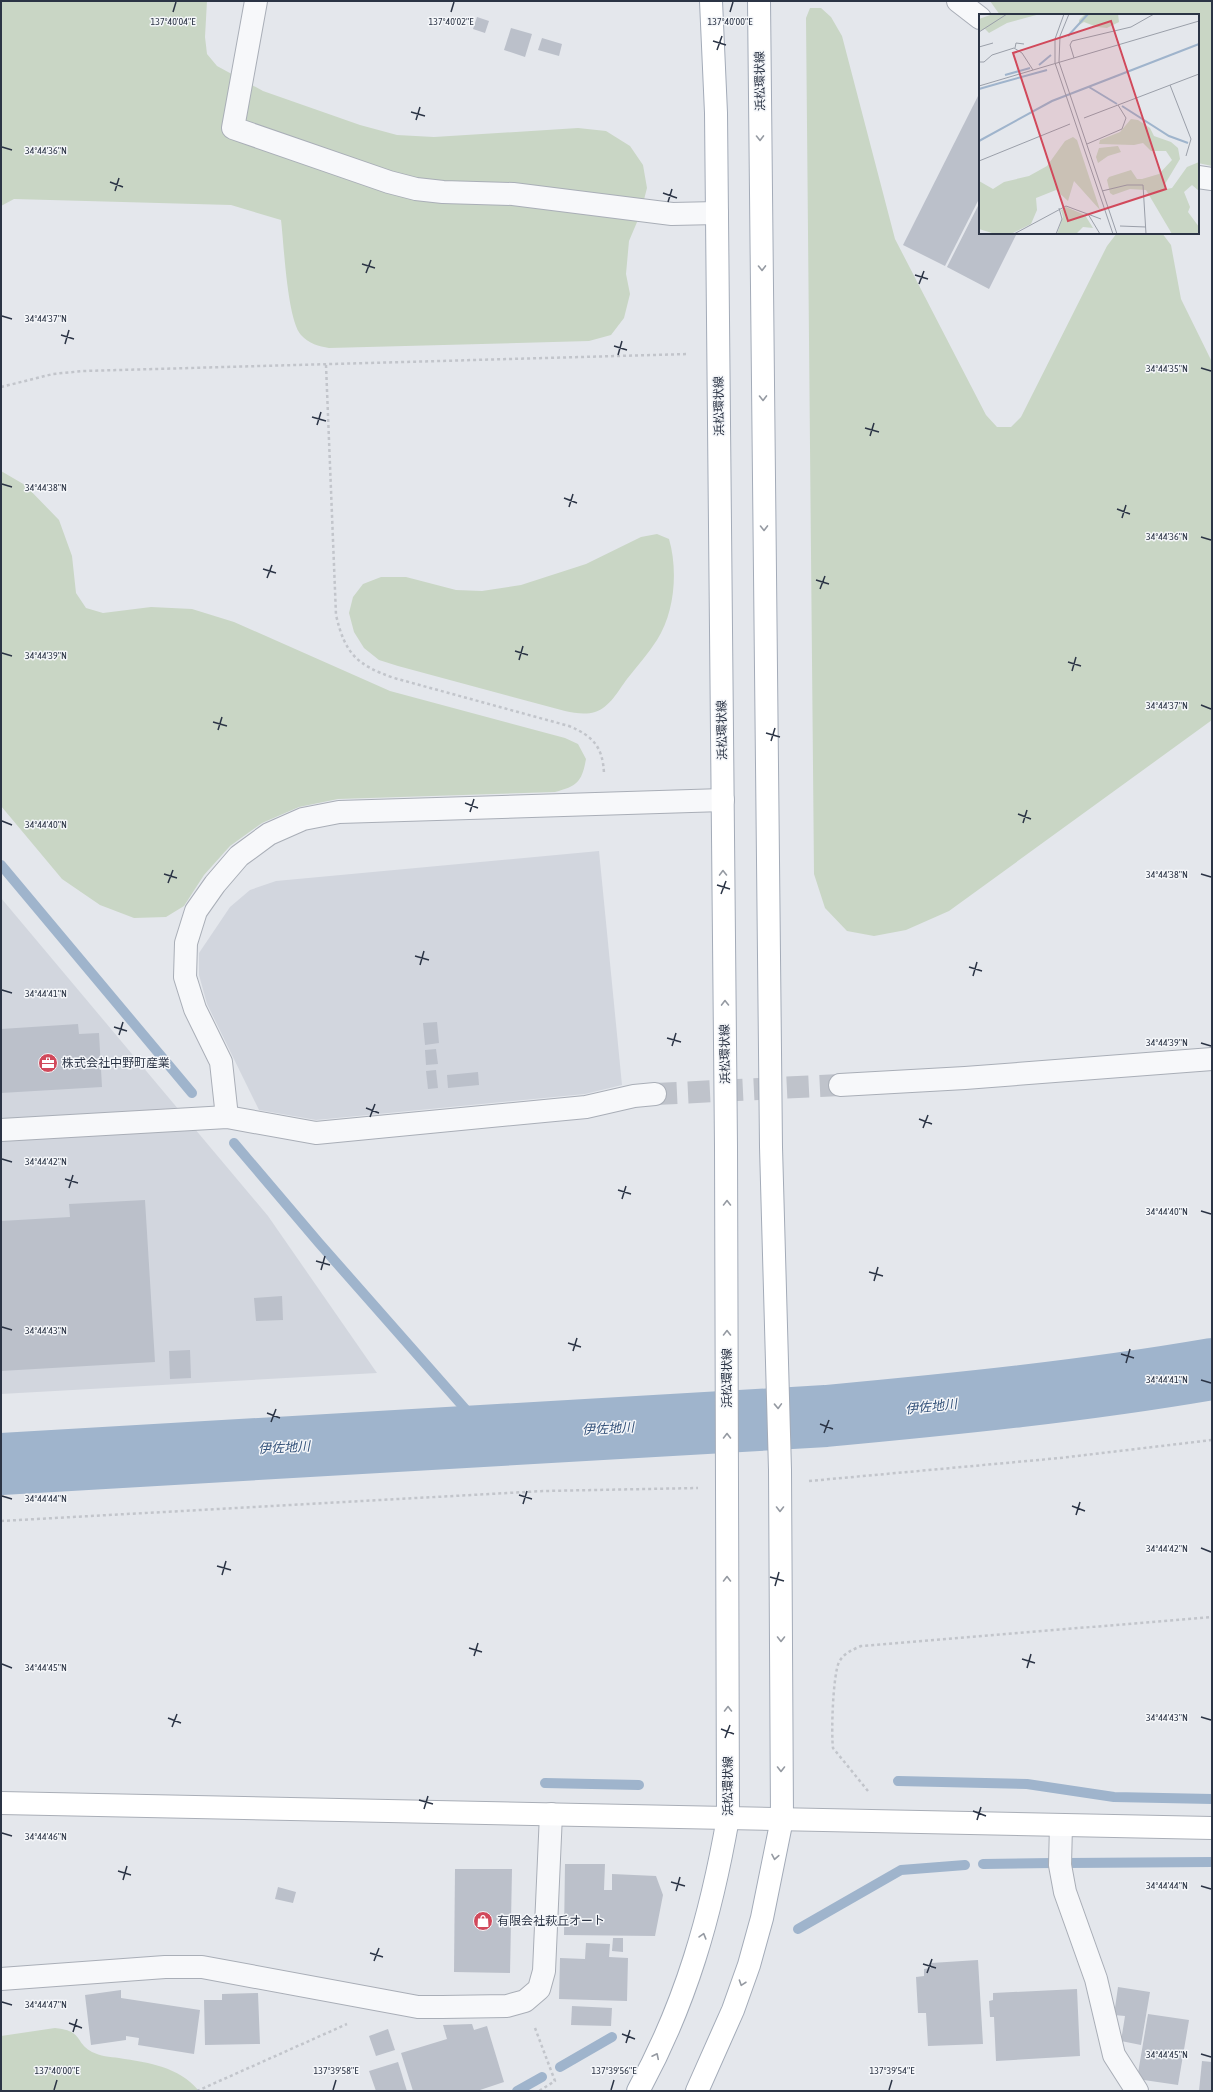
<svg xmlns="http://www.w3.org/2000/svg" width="1213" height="2092" font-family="'Asap Condensed','Noto Sans JP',sans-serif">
  <rect width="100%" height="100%" fill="#e4e7ec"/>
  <g fill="#d2d6de">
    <polygon points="599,851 622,1085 585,1094 316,1120 259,1110 207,1004 199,975 199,953 230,907 250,890 276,881"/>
    <polygon points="1,898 268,1216 377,1373 1,1394"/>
  </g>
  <g fill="#c9d6c5">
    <path d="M1,1h206l-2,36 2,17 10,12 46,25 97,34 37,10 37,2 144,-9 28,3 24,15 13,19 4,23 -7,27 -11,26 -3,33 4,20 -6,24 -13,17 -22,6 -260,7c-10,-2 -20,-4 -28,-13 -14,-16 -17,-91 -20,-115l-50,-15 -217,-6 -13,7z"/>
    <polygon points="990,1 1212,1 1212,166 1198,163 1198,15 1000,15"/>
    <polygon points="810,8 821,8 831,17 842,36 895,239 986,415 997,427 1011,427 1021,417 1107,246 1117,233 1162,233 1171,245 1181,299 1212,362 1212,720 949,911 906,930 874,936 847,931 825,908 814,874 806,18"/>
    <path d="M1,471l24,14 34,35 13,36 4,37 10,15 17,5 48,-6 41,2 42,13 156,69 175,47 13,6 8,15c-4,22 -8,27 -31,33l-217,7 -39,8 -37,16 -32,23 -26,29 -20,31 -18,11 -32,1 -34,-13 -38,-26 -61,-73z"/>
    <path d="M657,534l12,5c9,31 6,73 -12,101 -9,14 -20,26 -30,39 -9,12 -17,28 -32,33 -10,3 -20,1 -30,-1l-167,-45 -19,-6 -15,-12 -10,-16 -5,-19 4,-16 10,-13 18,-7h25l50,13 26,1 39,-6 65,-21 55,-27z"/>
    <path d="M55,2028c29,3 19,14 37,24 8,4 18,5 27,6 30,5 59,8 80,33h-198v-55z"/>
  </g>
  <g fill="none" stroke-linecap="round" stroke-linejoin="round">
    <g stroke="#9fb4cc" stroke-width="10">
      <polyline points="1,865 192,1093"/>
      <polyline points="234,1143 319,1243 489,1436"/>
      <polyline points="898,1781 1027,1784 1114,1797 1212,1799"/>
      <polyline points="545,1783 639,1785"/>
      <polyline points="1067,1863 1212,1862"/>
      <polyline points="983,1864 1052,1863"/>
      <polyline points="798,1929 901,1870 965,1865"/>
      <polyline points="560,2067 612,2037"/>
      <polyline points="517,2091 542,2077"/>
    </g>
    <path stroke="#9fb4cc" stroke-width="62" d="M1,1464l825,-48c129,-12 258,-25 386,-47"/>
  </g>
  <g fill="#bbc0ca">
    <polygon points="477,17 489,21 485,33 473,29"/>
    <polygon points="511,28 532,34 525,57 504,50"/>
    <polygon points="542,38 562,44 559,56 538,50"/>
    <polygon points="978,96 980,97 980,197 945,266 903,245"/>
    <polygon points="980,202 980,233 1017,233 989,289 947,267"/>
    <polygon points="437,1022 439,1043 425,1045 423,1023"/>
    <polygon points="78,1024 79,1034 99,1033 102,1087 1,1093 1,1029"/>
    <polygon points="436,1049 438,1064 426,1065 425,1050"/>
    <polygon points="436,1070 438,1088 428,1089 426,1071"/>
    <polygon points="478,1072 479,1085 448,1088 447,1075"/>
    <polygon points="145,1200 155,1362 1,1371 1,1221 70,1217 69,1204"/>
    <polygon points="282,1296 283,1320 256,1321 254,1298"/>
    <polygon points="190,1350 191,1378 170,1379 169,1351"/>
    <polygon points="565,1864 605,1864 604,1890 612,1890 612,1874 656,1876 663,1895 655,1936 564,1935"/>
    <polygon points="455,1869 512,1869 510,1973 454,1972"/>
    <polygon points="278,1887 296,1892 293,1903 275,1899"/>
    <polygon points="613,1938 623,1938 623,1952 612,1951"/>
    <polygon points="586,1943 610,1944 609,1957 628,1958 627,2001 559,1999 560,1958 585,1959"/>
    <polygon points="978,1960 983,2044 928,2046 926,2013 918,2013 916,1977 924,1976 924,1969 931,1968 931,1963"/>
    <polygon points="1118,1987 1150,1992 1141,2045 1121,2041 1125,2016 1114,2015"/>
    <polygon points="1077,1989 1080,2056 996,2061 994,2017 990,2017 989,2001 993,2000 993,1993"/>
    <polygon points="121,1990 121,1998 200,2010 194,2054 138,2045 139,2038 126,2036 126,2040 91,2045 85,1995"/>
    <polygon points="258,1993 260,2044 205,2045 204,2000 222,2000 222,1994"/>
    <polygon points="572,2006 612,2008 611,2026 571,2025"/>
    <polygon points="1148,2014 1189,2020 1178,2085 1137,2079"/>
    <polygon points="472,2024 474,2030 487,2026 504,2082 477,2091 413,2091 401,2053 447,2039 443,2025"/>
    <polygon points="388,2029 395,2050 376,2056 369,2036"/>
    <polygon points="1202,2061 1212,2062 1212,2091 1199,2091"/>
    <polygon points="398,2062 407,2091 376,2091 369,2071"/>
  </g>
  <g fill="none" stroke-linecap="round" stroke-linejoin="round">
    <polyline stroke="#bfc3cb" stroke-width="22" stroke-dasharray="22 11" stroke-linecap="butt" points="655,1094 840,1085"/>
    <defs>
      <g id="street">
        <polyline points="256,1 233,128 389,182 416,189 443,192 513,194 672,214 717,213"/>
        <polyline points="958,1 980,18"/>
        <polyline points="1198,177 1212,179"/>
        <polyline points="840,1085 965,1078 1212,1059"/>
        <polyline points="227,1117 221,1062 195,1009 185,977 186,943 196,911 215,884 239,856 269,834 303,819 339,812 723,800"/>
        <polyline points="1,1130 227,1117 316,1133 586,1107 634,1096 655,1094"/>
        <polyline points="1061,1825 1060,1865 1065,1892 1096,1979 1114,2055 1137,2091"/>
        <polyline points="1,1979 165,1967 202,1967 418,2007 442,2007 507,2006 525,2001 539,1989 544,1971 551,1814"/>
      </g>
      <polyline id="secondary" points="1,1803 1212,1828"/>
      <g id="primary">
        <path d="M638,2091c48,-87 73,-176 90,-273l-2,-672 -10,-1033 -5,-112"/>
        <polyline points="697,2091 733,2010 749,1965 762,1918 782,1819 780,1470 771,1147 759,1"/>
      </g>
    </defs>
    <use href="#street" stroke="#a9aeb7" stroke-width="24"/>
    <use href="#secondary" stroke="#a9aeb7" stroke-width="24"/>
    <use href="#primary" stroke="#a3abb8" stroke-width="24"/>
    <g stroke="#c2c5cb" stroke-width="2.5" stroke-dasharray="3 3" stroke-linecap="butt">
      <path d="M326,365l10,250c9,39 21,50 58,63l175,48c24,10 34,21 35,48"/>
      <polyline points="1,387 53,374 83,371 688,354"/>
      <polyline points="809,1481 1060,1458 1212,1440"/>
      <polyline points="1,1521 543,1491 698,1488"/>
      <path d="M868,1791l-35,-43c-2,-16 0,-73 6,-86 5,-9 13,-12 22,-16l351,-29"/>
      <polyline points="535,2028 555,2081 539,2091"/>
      <polyline points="197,2091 347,2024"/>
    </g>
    <use href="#street" stroke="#f7f8fa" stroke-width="22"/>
    <use href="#secondary" stroke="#fff" stroke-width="22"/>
    <use href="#primary" stroke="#fff" stroke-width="22"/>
  </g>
  <defs><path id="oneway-chevron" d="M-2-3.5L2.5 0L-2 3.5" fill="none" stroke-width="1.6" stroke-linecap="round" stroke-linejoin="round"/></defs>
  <g stroke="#959aa2">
    <use href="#oneway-chevron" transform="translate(760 138) rotate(89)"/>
    <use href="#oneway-chevron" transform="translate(762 268) rotate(89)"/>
    <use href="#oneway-chevron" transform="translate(763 398) rotate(89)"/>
    <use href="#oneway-chevron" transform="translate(764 528) rotate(89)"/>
    <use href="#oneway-chevron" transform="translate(723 873) rotate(-91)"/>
    <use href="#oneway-chevron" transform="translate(725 1003) rotate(-91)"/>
    <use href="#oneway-chevron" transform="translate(727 1203) rotate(-90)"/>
    <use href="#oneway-chevron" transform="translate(727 1333) rotate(-90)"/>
    <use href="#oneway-chevron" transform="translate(778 1406) rotate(88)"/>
    <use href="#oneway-chevron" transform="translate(727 1436) rotate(-90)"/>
    <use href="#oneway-chevron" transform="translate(780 1509) rotate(90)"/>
    <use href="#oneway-chevron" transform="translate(727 1579) rotate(-90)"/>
    <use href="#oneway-chevron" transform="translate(781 1639) rotate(90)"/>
    <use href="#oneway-chevron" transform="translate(728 1709) rotate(-90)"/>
    <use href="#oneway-chevron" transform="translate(781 1769) rotate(90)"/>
    <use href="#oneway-chevron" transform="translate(775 1857) rotate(100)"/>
    <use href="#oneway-chevron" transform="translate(703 1936) rotate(-74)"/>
    <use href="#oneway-chevron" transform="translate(742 1983) rotate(109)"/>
    <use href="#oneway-chevron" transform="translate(656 2056) rotate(-64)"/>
  </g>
  <path fill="none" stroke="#2b3445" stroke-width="1.5" d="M173,12l3,-10M451,12l3,-10M730,12l3,-10M713,41l13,4M717,50l5,-14M411,112l14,4M416,120l4,-13M2,147l10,3M110,182l13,5M115,191l4,-13M663,193l14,5M668,202l4,-13M362,264l13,4M366,273l5,-13M915,275l13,4M919,284l5,-13M2,316l10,3M61,335l13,4M65,344l4,-14M614,346l13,4M618,355l4,-14M1201,368l10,3M312,417l14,4M317,425l4,-13M865,428l14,4M870,436l4,-13M2,484l10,3M564,498l13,5M569,507l4,-13M1117,509l13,5M1122,518l4,-13M1201,537l10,3M263,569l13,4M267,578l5,-13M816,580l13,4M820,589l5,-13M515,651l13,4M2,653l10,3M519,660l4,-14M1068,662l13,4M1072,671l4,-14M1201,705l10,4M213,722l14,4M218,730l4,-13M766,733l14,4M771,741l4,-13M465,803l13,5M470,812l4,-13M1018,814l13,5M2,821l10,4M1023,823l4,-13M164,874l13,4M1201,874l10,3M168,883l5,-13M717,885l13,4M721,894l5,-13M415,956l14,4M420,965l4,-14M969,967l13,4M973,976l4,-14M2,990l10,3M114,1027l13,4M119,1035l4,-13M667,1038l14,4M1201,1043l10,3M672,1046l4,-13M366,1108l13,5M370,1117l5,-13M919,1119l13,5M923,1128l5,-13M2,1159l10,3M65,1179l13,4M69,1188l4,-13M618,1190l13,4M622,1199l4,-13M1201,1211l10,3M316,1261l14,4M321,1270l4,-14M869,1272l14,4M874,1281l4,-14M2,1327l10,3M568,1343l13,4M573,1351l4,-13M1121,1354l13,4M1126,1363l4,-14M1201,1380l10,3M267,1413l13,5M271,1422l5,-13M820,1424l13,5M824,1433l5,-13M519,1495l13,4M2,1496l10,3M523,1504l4,-13M1072,1506l13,5M1076,1515l4,-13M1201,1548l10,4M217,1566l14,4M222,1575l4,-14M770,1577l14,4M775,1586l4,-14M469,1648l13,4M474,1656l4,-13M1022,1659l13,4M2,1664l10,4M1027,1668l4,-14M1201,1717l10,3M168,1718l13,5M172,1727l5,-13M721,1729l13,5M725,1738l5,-13M419,1800l14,4M424,1809l4,-13M973,1811l13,5M977,1820l4,-13M2,1833l10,3M118,1871l13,4M123,1880l4,-14M671,1882l14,4M1201,1886l10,3M676,1891l4,-14M370,1953l13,4M374,1961l5,-13M923,1964l13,4M927,1973l5,-14M2,2002l10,3M69,2023l13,5M73,2032l4,-13M622,2034l13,5M626,2043l4,-13M1201,2054l10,3M54,2090l3,-10M333,2090l3,-10M611,2090l3,-10M889,2090l3,-10"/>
  <defs>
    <symbol id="office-disc" viewBox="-11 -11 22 22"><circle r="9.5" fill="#d1495b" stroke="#f4f6f9"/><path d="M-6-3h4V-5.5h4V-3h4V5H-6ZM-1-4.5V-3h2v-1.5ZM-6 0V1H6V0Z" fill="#fff"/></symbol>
    <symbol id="shop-disc" viewBox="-11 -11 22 22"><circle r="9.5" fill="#d1495b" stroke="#f4f6f9"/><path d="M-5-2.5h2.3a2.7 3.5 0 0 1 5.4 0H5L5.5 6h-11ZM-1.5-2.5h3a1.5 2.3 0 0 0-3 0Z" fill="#fff"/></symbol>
  </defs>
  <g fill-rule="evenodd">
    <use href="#office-disc" x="37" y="1052" width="22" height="22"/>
    <use href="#shop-disc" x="472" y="1910" width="22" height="22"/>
  </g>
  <g text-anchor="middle" stroke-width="3" stroke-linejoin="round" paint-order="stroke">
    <g font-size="12" fill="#2b3445" stroke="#f4f6f9">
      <text transform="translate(760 81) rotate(-91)" y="4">浜松環状線</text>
      <text transform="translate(719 406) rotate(-91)" y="4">浜松環状線</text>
      <text transform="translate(722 730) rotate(-91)" y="4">浜松環状線</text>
      <text transform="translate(725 1054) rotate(-91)" y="4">浜松環状線</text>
      <text transform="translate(727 1378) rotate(-90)" y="4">浜松環状線</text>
      <text transform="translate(728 1786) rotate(-90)" y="4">浜松環状線</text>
    </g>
    <g font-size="12" fill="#2b3445" stroke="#f4f6f9" text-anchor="start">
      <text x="62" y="1067">株式会社中野町産業</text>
      <text x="497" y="1925">有限会社萩丘オート</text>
    </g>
    <g font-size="13" font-style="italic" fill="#34527a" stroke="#f4f6f9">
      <text transform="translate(931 1406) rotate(-6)" y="5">伊佐地川</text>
      <text transform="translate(608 1428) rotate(-3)" y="5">伊佐地川</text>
      <text transform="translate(284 1447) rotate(-3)" y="5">伊佐地川</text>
    </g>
  </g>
  <g transform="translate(979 14)">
    <rect width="220" height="220" fill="#e4e7ec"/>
    <path d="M14,0h47l-33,9 -18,10 -4,-4 -6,2v-12zM106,0h33l1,8 -12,6 -10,-1 -13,-5 -5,3v-5zM152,105l7,1 12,8 4,8 17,6 7,6 2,11 -15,25 1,5 6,-1 15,-21 12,-5v29l-7,-6 -8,7 6,15 -2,5 11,15v7h-27l-26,-44 -16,-1 -17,6 -3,-2 -3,-13 2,-3 22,-7 6,9h5l17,-5 13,-14 -6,-9h-15l-8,-8 -9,2 -35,-1 1,-4 20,-8zM94,123l4,3 23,70 -26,-29 -6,20 -12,-11 -20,8 1,12 -6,14 -18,9h-21l-13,-4v-48l14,8 11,-7 25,-6 18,-10 18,-25zM139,132l3,6 -13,4 -10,7 -2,-6 3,-9zM87,193l19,8 8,13 -10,-1 -7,7h-19l6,-17 -2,-7z" fill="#c9d6c5"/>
    <path fill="none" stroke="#9fb4cc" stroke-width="2" d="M89,22l20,-22M60,51l12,-10M26,61l25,-7M21,69l47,-13M110,73l28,17M0,75l21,-6M143,92l47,30 19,7M0,127l73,-40 147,-57"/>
    <path fill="none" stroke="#9a9fa9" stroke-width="1" d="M85,0l-9,25v24l58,171M90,0l-9,22 -1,26 58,172M0,18l28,-18M0,33l14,-4M36,34l1,-5 8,1M95,44l-4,-13 2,-4 59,-14 23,-13M0,48h5l8,-7 22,-7 8,5 11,17M191,71l21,54 -5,17M0,72l220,-65M105,104l115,-44M108,130l35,-15 4,-11 -8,-13M0,147l91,-37M123,177l25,-6h16l3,49M109,200l12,20M141,212l26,1M35,220l52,-28 35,13M77,220l6,-15 -3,-11"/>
    <path fill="#d1495b" fill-opacity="0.15" stroke="#d1495b" stroke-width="2" d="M132,7l55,168 -98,32 -55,-168z"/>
    <rect width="220" height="220" fill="none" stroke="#2b3445" stroke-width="2"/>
  </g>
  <g font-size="10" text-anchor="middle" fill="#2b3445" stroke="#f4f6f9" stroke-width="3" stroke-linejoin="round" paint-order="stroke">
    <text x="173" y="25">137°40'04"E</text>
    <text x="451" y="25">137°40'02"E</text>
    <text x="730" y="25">137°40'00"E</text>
    <text x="46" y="154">34°44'36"N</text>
    <text x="46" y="322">34°44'37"N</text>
    <text x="1167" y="372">34°44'35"N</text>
    <text x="46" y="491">34°44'38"N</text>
    <text x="1167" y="540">34°44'36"N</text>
    <text x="46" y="659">34°44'39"N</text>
    <text x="1167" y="709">34°44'37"N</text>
    <text x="46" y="828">34°44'40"N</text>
    <text x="1167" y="878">34°44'38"N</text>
    <text x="46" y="997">34°44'41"N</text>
    <text x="1167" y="1046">34°44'39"N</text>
    <text x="46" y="1165">34°44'42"N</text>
    <text x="1167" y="1215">34°44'40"N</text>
    <text x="46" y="1334">34°44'43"N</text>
    <text x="1167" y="1383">34°44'41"N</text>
    <text x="46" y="1502">34°44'44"N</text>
    <text x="1167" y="1552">34°44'42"N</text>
    <text x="46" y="1671">34°44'45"N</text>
    <text x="1167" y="1721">34°44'43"N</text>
    <text x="46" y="1840">34°44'46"N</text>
    <text x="1167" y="1889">34°44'44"N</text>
    <text x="46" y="2008">34°44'47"N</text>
    <text x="1167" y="2058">34°44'45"N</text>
    <text x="57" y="2074">137°40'00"E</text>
    <text x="336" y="2074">137°39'58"E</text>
    <text x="614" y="2074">137°39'56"E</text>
    <text x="892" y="2074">137°39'54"E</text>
  </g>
  <rect width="1213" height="2092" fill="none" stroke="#2b3445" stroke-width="4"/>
</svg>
